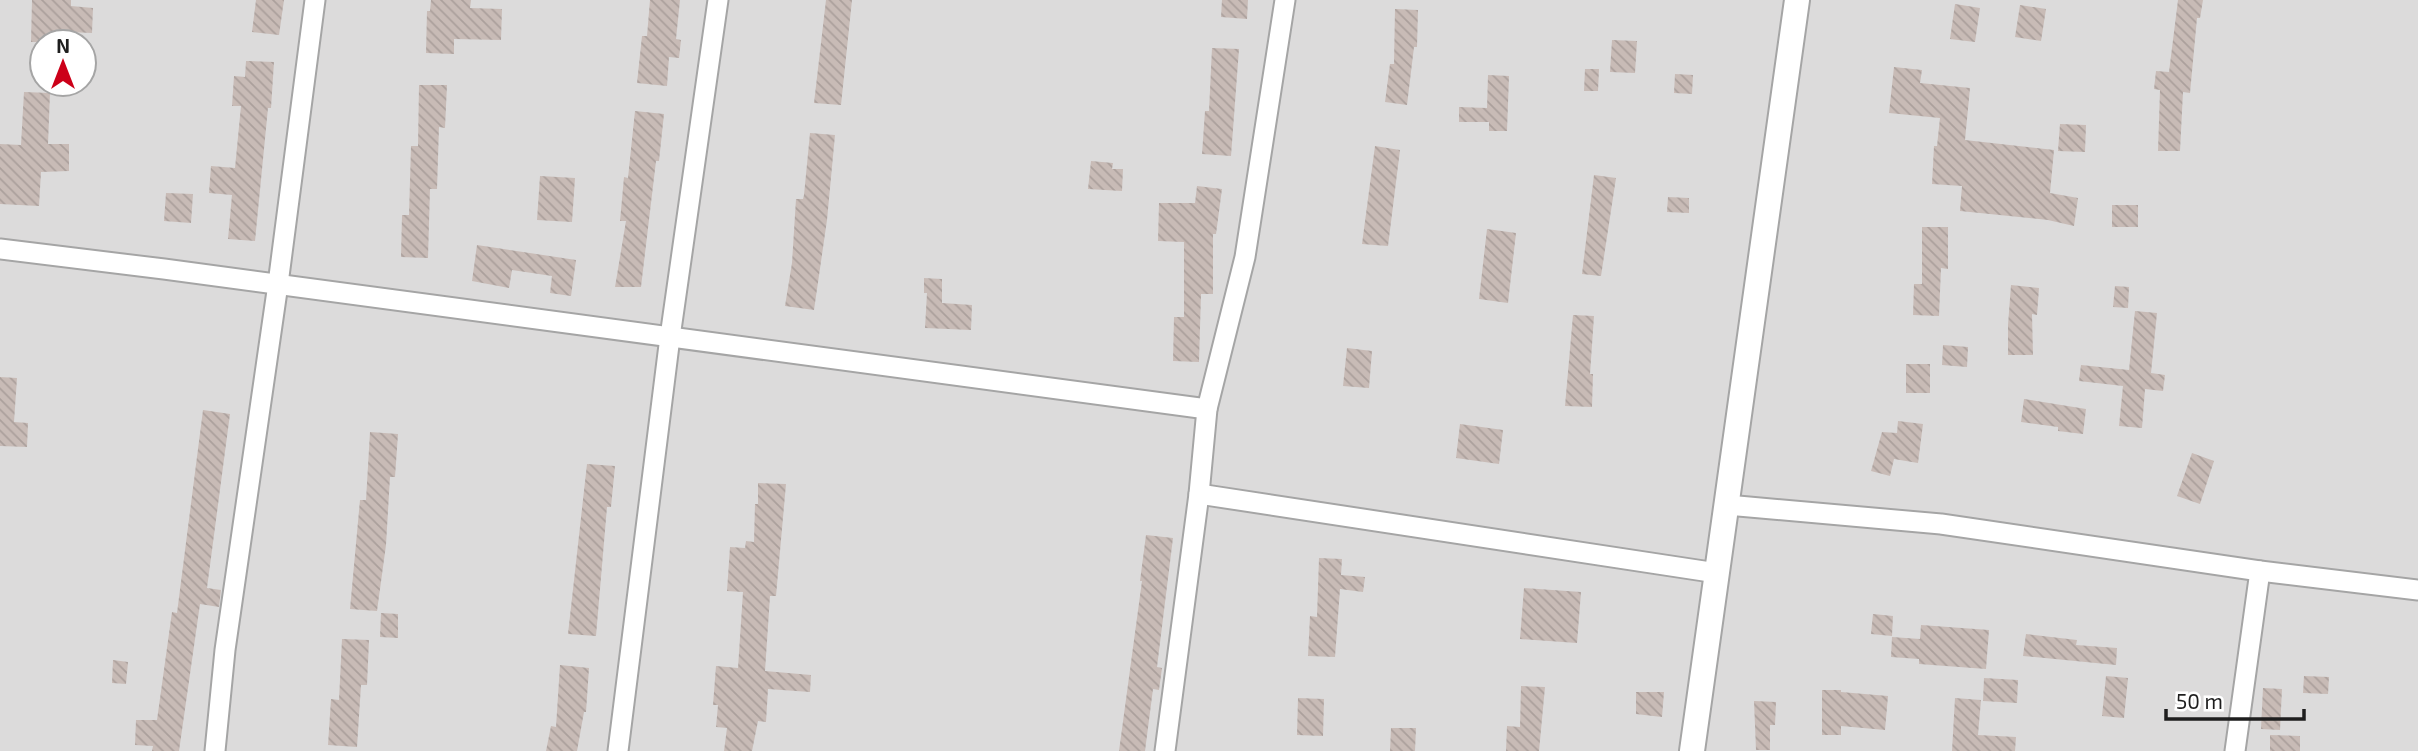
<svg xmlns="http://www.w3.org/2000/svg" width="2418" height="751" font-family="'Exo 2',sans-serif">
  <defs>
    <pattern id="building-back-hatch" width="6" height="6" patternUnits="userSpaceOnUse" patternTransform="scale(1.75)"><rect width="6" height="6" fill="#c8bbb6"/><path d="M-1 5l2 2M0 0l6 6M5-1l2 2" fill="none" stroke="#aba09c"/></pattern>
  </defs>
  <rect width="100%" height="100%" fill="#f0eae3"/>
  <path fill="#dcdbdb" fill-rule="evenodd" d="M0,0h2418v751h-2418zM42,42h42v42h-42z"/>
  <g fill="url(#building-back-hatch)">
    <polygon points="32,0 71,0 71,6 93,8 92,33 69,32 69,38 59,38 59,42 31,42"/>
    <polygon points="256,0 284,0 279,35 252,32"/>
    <polygon points="431,0 471,0 470,8 502,9 501,40 454,39 454,54 426,53 427,11 430,11"/>
    <polygon points="650,0 680,0 676,39 681,40 679,58 669,57 667,86 637,83 642,36 647,36"/>
    <polygon points="826,0 852,0 841,105 814,103"/>
    <polygon points="1222,0 1248,0 1247,19 1221,17"/>
    <polygon points="2178,0 2203,0 2200,18 2197,18 2190,93 2183,92 2180,151 2158,151 2160,90 2154,89 2156,71 2169,72"/>
    <polygon points="1955,4 1980,8 1975,42 1950,39"/>
    <polygon points="2020,5 2046,9 2041,41 2015,37"/>
    <polygon points="1395,9 1418,10 1417,47 1414,47 1407,105 1385,102 1390,64 1394,64"/>
    <polygon points="1612,40 1637,41 1635,73 1610,72"/>
    <polygon points="1212,48 1239,49 1231,156 1202,154 1205,111 1209,111"/>
    <polygon points="246,61 274,62 271,108 268,108 255,241 228,239 232,195 209,193 211,166 235,168 241,106 232,106 234,76 245,77"/>
    <polygon points="1894,67 1922,70 1920,83 1970,88 1965,140 2054,150 2050,193 2078,198 2074,226 2048,220 1960,211 1962,186 1932,184 1934,146 1937,146 1940,118 1889,113"/>
    <polygon points="1585,69 1599,69 1598,91 1584,91"/>
    <polygon points="1675,74 1693,75 1692,94 1674,93"/>
    <polygon points="1488,75 1509,76 1507,131 1489,131 1489,122 1459,122 1459,107 1487,108"/>
    <polygon points="419,85 447,85 445,128 439,127 437,189 430,189 428,258 401,257 402,215 409,215 411,146 418,146"/>
    <polygon points="24,92 50,93 48,144 69,144 69,171 41,172 39,206 0,204 0,144 21,145"/>
    <polygon points="635,111 664,114 659,161 656,161 641,287 615,287 626,221 620,221 624,177 628,178"/>
    <polygon points="2060,124 2086,125 2085,152 2058,151"/>
    <polygon points="810,133 835,135 827,220 814,310 785,306 792,263 796,199 803,199 804,195"/>
    <polygon points="1375,146 1400,150 1388,246 1362,244"/>
    <polygon points="1091,161 1113,163 1112,169 1123,169 1122,191 1088,189"/>
    <polygon points="1594,175 1616,178 1601,276 1582,274"/>
    <polygon points="540,176 575,178 572,222 537,220"/>
    <polygon points="1197,186 1222,189 1216,234 1213,234 1213,294 1201,294 1199,362 1173,361 1174,317 1184,317 1184,242 1158,241 1159,203 1195,203"/>
    <polygon points="166,193 193,194 191,223 164,221"/>
    <polygon points="1668,197 1689,198 1689,213 1667,212"/>
    <rect x="2112" y="205" width="26" height="22"/>
    <polygon points="1922,227 1948,227 1948,269 1941,268 1939,316 1913,315 1914,284 1922,284"/>
    <polygon points="1487,229 1516,233 1508,303 1479,299"/>
    <polygon points="477,245 576,260 571,296 550,293 552,276 512,270 509,288 472,281"/>
    <polygon points="924,278 942,279 942,303 972,305 971,330 925,328 927,293 924,293"/>
    <polygon points="2011,285 2039,288 2037,315 2032,314 2033,355 2008,355 2008,325"/>
    <polygon points="2115,286 2129,287 2128,308 2113,307"/>
    <polygon points="2135,311 2157,313 2151,373 2165,375 2163,391 2145,389 2142,428 2119,426 2123,386 2079,381 2081,365 2129,370"/>
    <polygon points="1573,315 1594,316 1590,374 1593,374 1592,407 1565,406"/>
    <polygon points="1943,345 1968,347 1967,367 1942,365"/>
    <polygon points="1347,348 1372,351 1369,388 1343,386"/>
    <rect x="1906" y="364" width="24" height="29"/>
    <polygon points="0,377 17,378 14,422 28,423 27,447 0,446"/>
    <polygon points="2024,399 2086,409 2083,434 2058,431 2058,427 2021,422"/>
    <polygon points="203,410 230,414 207,588 221,590 219,607 200,604 179,751 152,751 153,746 135,745 136,720 157,720 172,612 177,613"/>
    <polygon points="1898,421 1923,424 1918,463 1894,459 1890,476 1871,471 1882,432 1897,433"/>
    <polygon points="1460,424 1503,430 1499,464 1456,458"/>
    <polygon points="370,432 398,434 395,477 390,477 386,545 377,611 350,609 360,500 366,500"/>
    <polygon points="2192,453 2214,461 2200,504 2177,496"/>
    <polygon points="587,464 615,466 611,507 607,507 596,636 568,634"/>
    <polygon points="758,483 786,484 776,596 770,596 765,671 811,675 810,692 768,689 766,722 758,721 752,751 724,751 727,728 716,727 718,705 713,705 716,666 738,668 743,592 727,591 730,547 745,548 746,541 754,542 755,504 758,504"/>
    <polygon points="1146,535 1173,538 1157,667 1162,668 1159,690 1153,689 1145,751 1119,751 1142,581 1140,581"/>
    <polygon points="1319,558 1342,559 1341,575 1365,577 1363,592 1340,589 1335,657 1308,656 1310,616 1317,617"/>
    <polygon points="1524,588 1581,592 1577,643 1520,639"/>
    <polygon points="381,613 398,614 398,638 380,637"/>
    <polygon points="1873,614 1893,616 1892,636 1871,634"/>
    <polygon points="1921,625 1989,630 1986,669 1919,664 1919,659 1891,657 1892,637 1920,639"/>
    <polygon points="2026,634 2077,640 2076,645 2117,648 2116,665 2023,656"/>
    <polygon points="342,639 369,640 367,685 361,685 357,747 328,745 331,699 339,700"/>
    <polygon points="113,660 128,662 126,684 112,683"/>
    <polygon points="560,665 589,668 586,712 584,712 577,751 546,751 551,726 556,727"/>
    <polygon points="2106,676 2128,678 2124,718 2102,716"/>
    <polygon points="2304,676 2329,677 2328,694 2303,693"/>
    <polygon points="1984,678 2018,680 2017,703 1983,701"/>
    <polygon points="1521,686 1545,687 1539,751 1506,751 1507,726 1520,727"/>
    <polygon points="2263,688 2282,689 2280,730 2261,729"/>
    <polygon points="1822,690 1841,690 1841,692 1888,696 1885,730 1841,726 1841,735 1822,735"/>
    <polygon points="1636,692 1664,692 1662,717 1636,714"/>
    <polygon points="1298,698 1324,699 1323,736 1297,735"/>
    <polygon points="1955,698 1981,700 1978,735 2016,737 2015,751 1952,751"/>
    <polygon points="1754,701 1776,702 1775,725 1770,725 1770,750 1756,750"/>
    <polygon points="1391,728 1416,728 1415,751 1390,751"/>
    <polygon points="2270,735 2300,736 2300,751 2270,751"/>
  </g>
  <g fill="none" stroke-linecap="round" stroke-linejoin="round">
    <defs>
      <g id="minor">
        <polyline points="0,249 164,269 1207,409"/>
        <polyline points="1199,494 1717,573"/>
        <polyline points="1727,505 1941,524 2260,571 2418,590"/>
        <polyline points="215,751 225,650 278,284 315,0"/>
        <polyline points="618,751 670,337 718,0"/>
        <polyline points="1165,751 1199,494 1207,409 1245,257 1285,0"/>
        <polyline points="2235,751 2260,571"/>
      </g>
      <polyline id="tertiary" points="1692,751 1797,0"/>
    </defs>
    <use href="#minor" stroke="#a5a5a5" stroke-width="23"/>
    <use href="#tertiary" stroke="#a5a5a5" stroke-width="28"/>
    <use href="#minor" stroke="#fff" stroke-width="19"/>
    <use href="#tertiary" stroke="#fff" stroke-width="24"/>
  </g>
  <g transform="translate(63 63)"><circle r="33" fill="#ffffff" stroke="#a5a5a5" stroke-width="2"/>
  <path d="M0-5L12 26L0 18L-12 26Z" fill="#cc0019"/>
  <text y="-10" font-size="19" font-weight="bold" text-anchor="middle" fill="#1e1e1e">N</text>
  </g>
  <path d="M2166 709v10h138v-10" fill="none" stroke="#1e1e1e" stroke-width="3.5"/>
  <text x="2176" y="709" font-size="21" fill="#1e1e1e" stroke="#ffffff" stroke-width="5" paint-order="stroke">50 m</text>
</svg>
